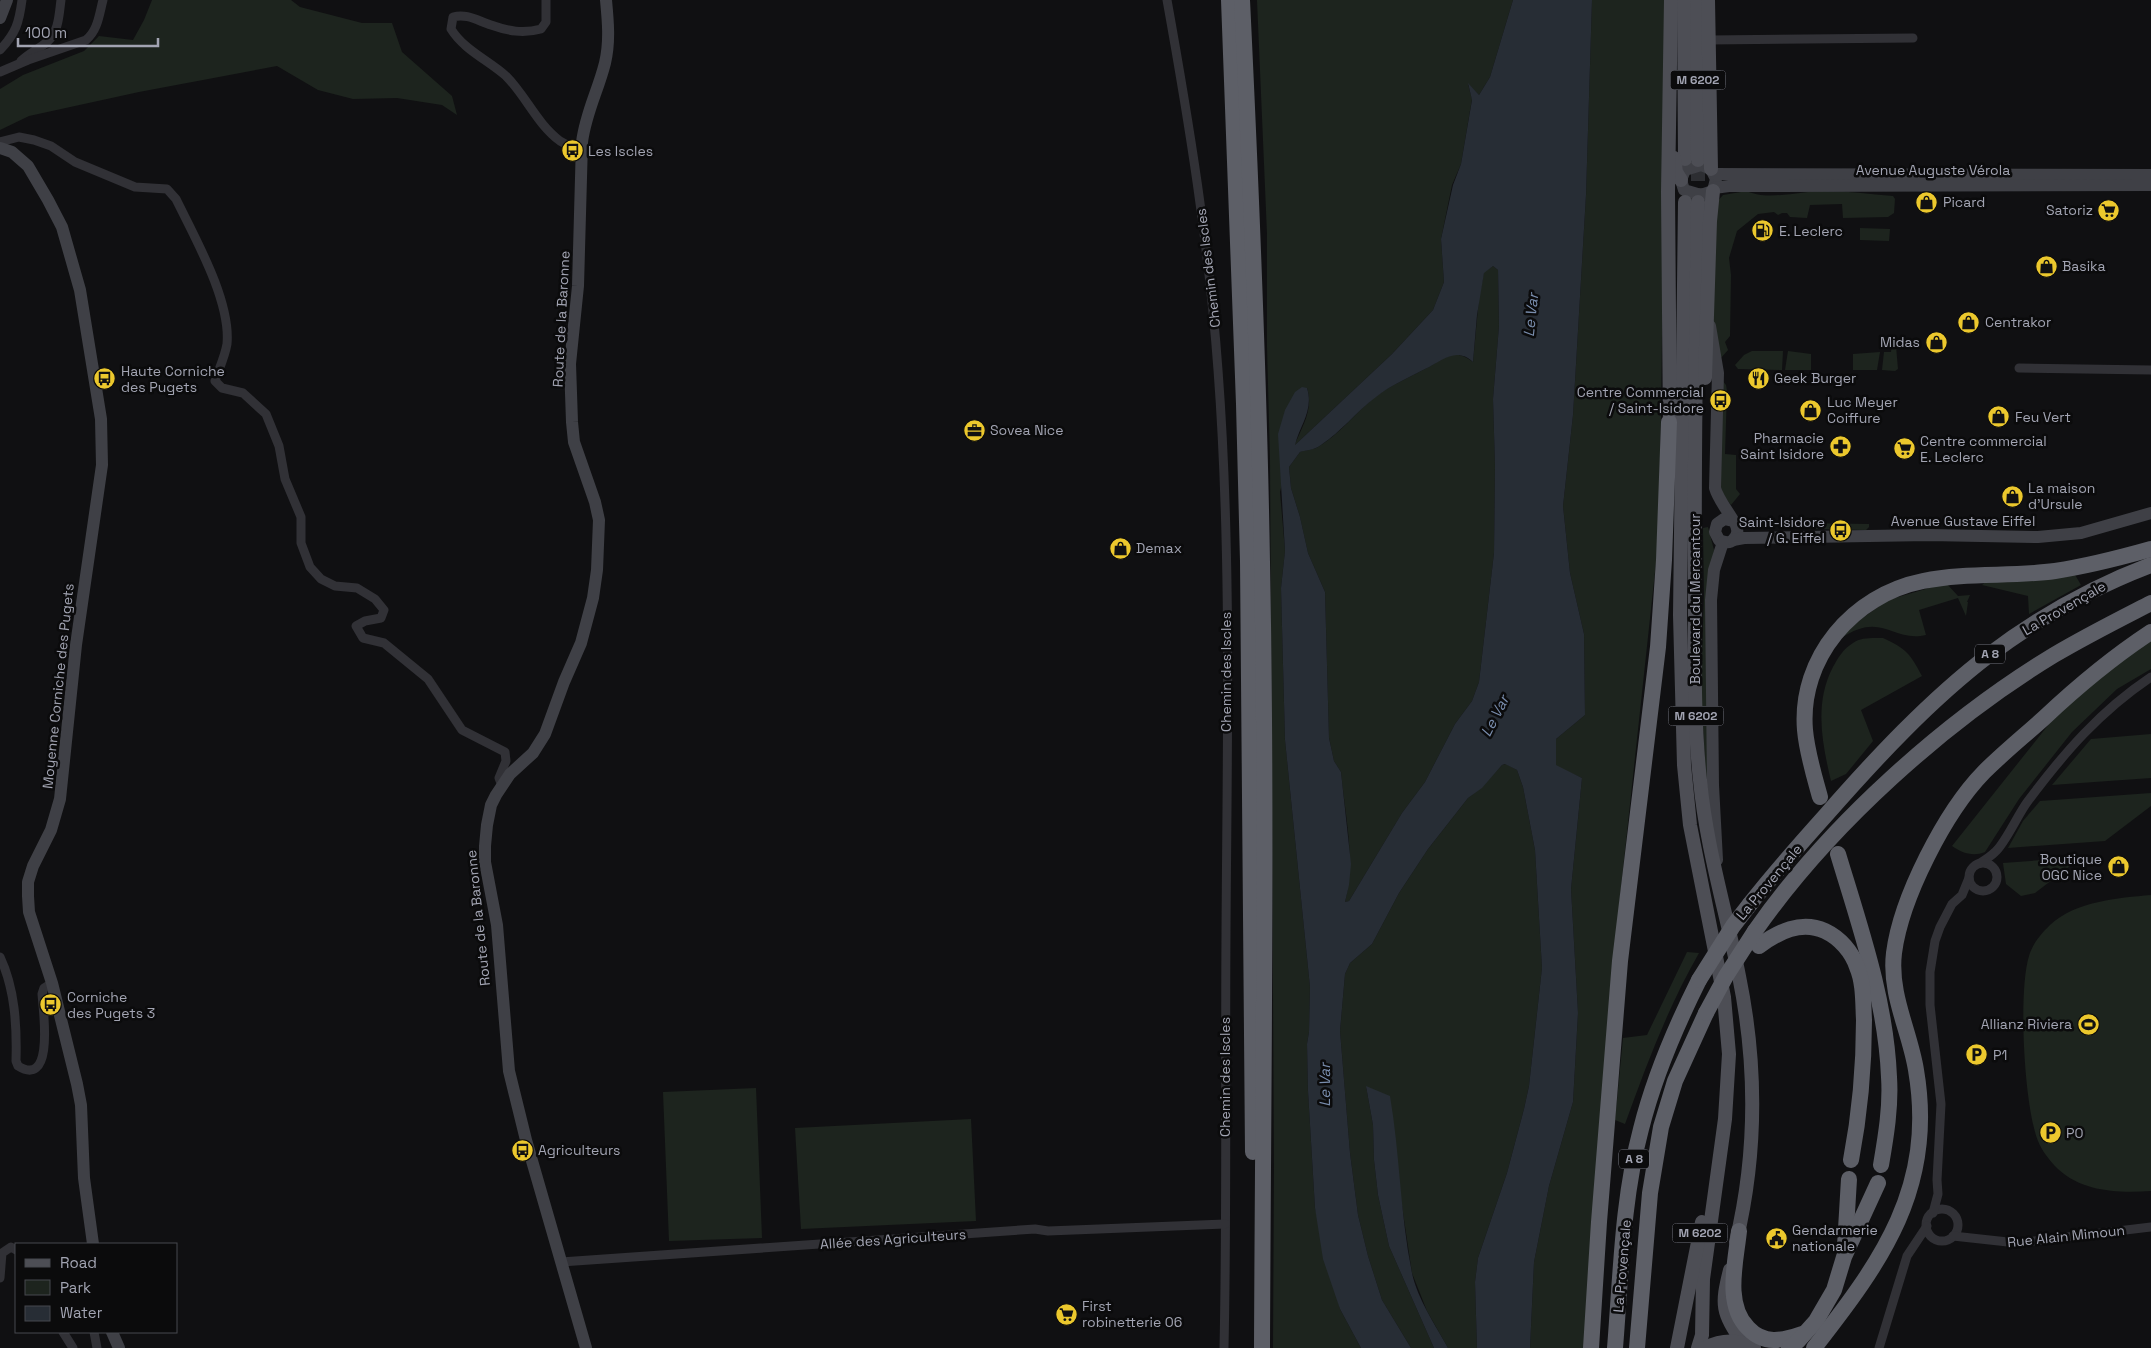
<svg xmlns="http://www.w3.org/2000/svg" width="2151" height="1348" font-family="'Space Grotesk',sans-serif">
  <rect width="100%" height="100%" fill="#101012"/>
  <g fill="#1d241e">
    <polygon points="152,0 291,0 300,7 362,23 392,23 402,52 452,96 457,115 442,105 397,98 353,99 318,90 277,66 139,92 29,116 0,130 0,89 23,75 84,51 99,36 133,40 144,20"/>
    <path d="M1257,0h256l-23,77 -11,18 -11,-11 4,15 -11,65 -9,21 -11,54 3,43 -11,28 -41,44 -98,92c8,-19 20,-37 13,-58l-27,104 5,59 -4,37 4,152 25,247 -1,45 -2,12 1,47 7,117 25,101 21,39h-88l1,-180 -4,-709 -3,-112v-113z"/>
    <polygon points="1592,0 1666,0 1661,418 1658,544 1620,897 1586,1348 1530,1348 1534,1262 1549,1186 1573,1102 1578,1013 1571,889 1582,778 1555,766 1556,739 1585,715 1584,634 1570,573 1563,506 1573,415 1586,195"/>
    <path d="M1747,191c19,10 55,0 77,0 23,0 46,3 69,5l2,3 -1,14 -6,4 -45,1 -1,-14 -32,1 -3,13 -17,-1 -3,-4h-5l-4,2 -4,-3 -16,2 -21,17 -8,27 2,17 -1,61 -5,6 3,8 -8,9 -8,-45 3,-110 8,-9z"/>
    <polygon points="1860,228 1890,229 1889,241 1860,240"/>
    <path d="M1493,266l5,4 1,56 -6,73 2,67 -1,87 -15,129 -7,19 -17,23 -30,58 -23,31 -53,88 -4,1c11,-42 0,-87 -4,-130l-7,-11 -5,-23 -4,-146 -17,-39 -8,-36 -9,-29 -2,-21 11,-15c5,-2 13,-2 18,-5 22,-13 37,-34 57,-50 16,-12 33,-19 50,-28 18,-9 28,-23 48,-7l6,-64 5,-26z"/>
    <polygon points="1892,344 1896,346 1898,369 1895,371 1882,370 1884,352 1891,352"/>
    <polygon points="1752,351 1783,351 1782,370 1738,369 1735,365 1744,355"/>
    <polygon points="1788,351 1811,354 1811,370 1785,370"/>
    <polygon points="1880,352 1877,370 1853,370 1853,354"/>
    <polygon points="1721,379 1726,385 1727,391 1725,454 1736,455 1736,489 1740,494 1731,505 1724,496 1721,488"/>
    <polygon points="1799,523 1869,524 1869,527 1866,530 1813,529 1804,528"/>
    <polygon points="1708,527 1714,550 1708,596 1710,798 1706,788 1701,685 1704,595 1703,528"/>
    <polygon points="2074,573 2081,585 2029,614 2028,596 1982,585 1989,579"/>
    <path d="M1946,583l12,13 12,-1 -3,7h1l-2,14 -8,-18 -39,12 7,25c-34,8 -44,-25 -86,4l4,-8 44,-31z"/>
    <path d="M1883,638c23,11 27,15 39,38l-61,34 12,31 -27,33 -15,7c-9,-38 -17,-78 2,-114 5,-9 10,-18 20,-24 8,-6 20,-5 30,-5z"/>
    <path d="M2151,638v31l-34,20 -45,43 -53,67 -34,53c-12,5 -23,1 -33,-6l101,-127 43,-39z"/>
    <polygon points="2151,734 2151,778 2052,785 2091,739"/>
    <polygon points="1506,764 1517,770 1523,787 1535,850 1542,968 1529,1086 1524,1109 1507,1173 1478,1258 1475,1282 1477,1348 1448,1348 1427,1311 1412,1273 1401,1199 1366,1086 1373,1125 1374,1160 1378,1195 1389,1246 1434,1348 1411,1348 1382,1300 1368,1256 1358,1215 1350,1153 1340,1031 1345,974 1350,963 1372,944 1399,893 1428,849 1468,798 1482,787 1502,765"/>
    <polygon points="2151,793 2151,806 2105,841 2008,848 2023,821 2040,801"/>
    <polygon points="2082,857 2035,893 2021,896 2006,884 2003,863"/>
    <path d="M2151,895v296c-33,2 -68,1 -93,-22 -8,-8 -16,-18 -20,-28 -14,-35 -20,-150 -9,-185 4,-13 12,-22 21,-31 26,-24 68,-27 101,-30z"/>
    <path d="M1687,952l12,1c-31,54 -53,113 -74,171l-10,-4 8,-82 24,-3z"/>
    <polygon points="756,1088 762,1238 669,1241 663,1092"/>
    <polygon points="971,1119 976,1221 801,1229 795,1128"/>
  </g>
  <g fill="#272d35" fill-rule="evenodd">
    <path d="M1513,0h79l-6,195 -13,220 -10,91 7,67 14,61 1,81 -29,24v26l26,13 -11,111 7,124 -5,89 -24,84 -15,76 -4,86h-53l-2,-66 3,-24 29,-85 17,-64 5,-23 13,-118 -7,-118 -12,-63 -6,-17 -12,-6 -3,1 -20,23 -14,10 -40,51 -29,44 -27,51 -22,19 -5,11 -5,57 10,122 8,62 10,41 14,44 29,48h-50l-21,-39 -17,-50 -8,-51 -7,-117 -1,-47 2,-12 1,-45 -25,-247 -4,-152 4,-37 -7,-117 7,-24 10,-18 7,-5 5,1c7,22 -7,37 -12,57l97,-91 41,-44 11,-28 -3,-43 12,-54 8,-21 11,-64 -4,-17 11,12 11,-18zM1493,266l5,4 1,56 -6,73 2,67 -1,87 -15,129 -7,19 -17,23 -30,58 -23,31 -53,88 -4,1 4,-17 2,-21 -10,-92 -7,-11 -5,-23 -4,-146 -17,-39 -8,-36 -9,-29 -2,-21 11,-15c7,-2 14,-2 21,-7 21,-14 35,-33 55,-48 15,-12 32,-19 49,-28 17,-8 31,-23 48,-7l4,-47 7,-42z"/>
    <path d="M1366,1086l24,10c10,58 10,118 22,177 5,25 24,53 36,75h-14l-45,-102 -11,-51 -4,-35 -1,-35z"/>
  </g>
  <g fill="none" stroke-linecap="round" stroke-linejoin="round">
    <polyline stroke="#2d2e32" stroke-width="14" stroke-dasharray="14 7" stroke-linecap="butt" points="1698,202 1698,160"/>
    <g stroke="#313136" stroke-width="9">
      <path d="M546,0v22l-5,7c-18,5 -33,2 -50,-4 -13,-4 -24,-12 -38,-8l-2,12c13,21 37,31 55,47 20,20 31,48 54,65 6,4 15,6 22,6"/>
      <path d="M1167,0c22,122 42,246 51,370 14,186 9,377 8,564 -1,138 1,276 -2,414"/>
      <polyline points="1709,40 1913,38"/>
      <path d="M0,50c16,-17 19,-27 22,-50"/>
      <path d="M21,61c8,-8 18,-12 26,-19 12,-10 12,-28 14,-42"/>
      <path d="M0,72l28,-12 58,-20c12,-10 13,-25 17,-40"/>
      <path d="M0,142l19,-5 15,3 17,6 24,16 60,25 32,2 9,10c19,39 55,102 51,145 -2,12 -8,25 -12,37l7,7 21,5 23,21 13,32 6,33 16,38v26l9,24 11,12 14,7 22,2 18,11 9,11 -3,8 -16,3 -9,5 7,12 21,5 44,36 34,51 43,22 1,9 -7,17 3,8"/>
      <polyline points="2019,368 2151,370"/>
      <path d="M1980,863c5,-3 11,-7 15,-11 10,-8 23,-38 33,-51 36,-48 72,-90 123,-124"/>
      <circle cx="1983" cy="877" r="14"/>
      <path d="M0,957c15,32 17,69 16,104l2,5c37,23 25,-57 24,-72l2,-6 8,-5"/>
      <circle cx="1942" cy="1225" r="16"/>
      <polyline points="1933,1213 1938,1194 1937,1180 1941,1104 1930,1005 1930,972 1935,941 1940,927 1952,904 1962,895 1969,878"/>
      <polyline points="1953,1236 2017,1243 2151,1227"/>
      <polyline points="561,1262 1035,1229 1048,1231 1225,1224"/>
      <polyline points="0,1278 2,1253 11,1247 16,1250"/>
      <polyline points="63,1332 73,1348"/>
      <polyline points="94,1332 97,1348"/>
      <polyline points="1879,1348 1907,1256 1927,1226"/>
    </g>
    <g stroke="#3f4046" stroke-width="12">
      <polyline points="0,18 7,0"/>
      <polyline points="0,148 12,152 28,166 48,200 62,227 80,290 101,419 102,465 76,645 60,799 51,830 33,866 28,882 28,896 29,912 52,983 77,1084 81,1105 84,1178 93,1244"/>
      <polygon points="1701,165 1711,169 1716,179 1713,191 1701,195 1684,190 1681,180 1685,170"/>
      <polyline points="1714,174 2151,175"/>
      <polyline points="1714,188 1729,186 2151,185"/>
      <path d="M1710,326l8,47 -3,115c4,15 21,32 22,41 1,4 -1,8 -4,11 -4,4 -9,2 -14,0l-4,-8 2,-8 7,-5 9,2"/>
      <polyline points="1733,540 1744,538 1929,535 2038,537 2081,533 2151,513"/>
      <polyline points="1717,860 1713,785 1711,600 1714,570 1723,542"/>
      <polyline points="112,1332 119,1348"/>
      <path d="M586,1348l-60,-208 -17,-69 -12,-146 -12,-63v-16l2,-21 4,-20 5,-10 14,-21 23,-21 12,-19 19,-52 17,-39 12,-45 4,-28 2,-50 -4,-18 -21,-60 -2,-20 -2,-58 8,-78 4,-144c4,-30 16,-51 23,-79 5,-21 3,-42 1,-63"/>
    </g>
    <g stroke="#4d4e55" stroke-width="14">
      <polyline points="1684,0 1685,159"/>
      <polyline points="1697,0 1698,160"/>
      <polyline points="1708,0 1711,169"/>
      <polyline points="1674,158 1676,172 1681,180"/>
      <polyline points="1685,202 1680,615 1684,765 1690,825 1724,997 1729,1054 1725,1119 1703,1279 1702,1335 1698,1348"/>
      <path d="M1698,202c-2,128 -4,256 -3,383 0,65 -2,130 5,195 6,66 26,131 39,196 18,88 18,178 -3,266"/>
      <polyline points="1705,378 1710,221 1713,191"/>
      <polyline points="1670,432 1668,192 1671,0"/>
      <path d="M1730,1270c-9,36 -8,42 13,73"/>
      <polyline points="1677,1348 1702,1222"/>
      <path d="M1705,1348c16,-8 33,-9 49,0"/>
    </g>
    <g stroke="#5d5f67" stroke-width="16">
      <polyline points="1229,0 1244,404 1248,561 1253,1152"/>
      <path d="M1242,0c9,187 17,375 20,562 5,262 1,524 0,786"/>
      <path d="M1820,797c-6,-22 -13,-44 -15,-67 -6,-72 48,-135 118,-149 44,-9 88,-4 132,-10 33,-5 64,-13 96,-22"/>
      <path d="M1838,854c22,73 48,147 51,223 2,29 -3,59 -8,88"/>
      <path d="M1750,904c24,-31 50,-60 76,-89 49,-56 104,-115 163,-160 49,-37 104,-68 162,-90"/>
      <path d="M1755,931c74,-106 189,-209 299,-276 32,-19 64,-35 97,-52"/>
      <path d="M1759,946c19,-14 42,-26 66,-15 15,7 27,21 32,36 7,16 6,36 7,53 0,48 -4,93 -13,140"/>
      <path d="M1739,1231c-3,30 -15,73 9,97 16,17 34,13 54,6"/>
      <polyline points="1845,1246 1849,1179"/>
      <polyline points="1591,1348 1599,1222 1620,961 1658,647 1664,560 1669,422"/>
      <path d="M1615,1348c6,-73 7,-148 26,-219 13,-52 34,-101 58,-149"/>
      <polyline points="1637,1348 1650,1193 1661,1127 1675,1081 1706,1013"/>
      <polyline points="1789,1348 1798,1341 1816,1321 1834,1290 1844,1257 1878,1183"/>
      <path d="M1814,1348c68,-87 122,-161 102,-278 -6,-38 -27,-76 -22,-117 7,-55 51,-141 90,-181 19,-19 40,-36 60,-54 33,-31 69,-61 107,-86"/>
    </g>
    <g stroke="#5d5f67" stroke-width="16">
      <polyline points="1699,980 1733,926 1750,904"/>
      <polyline points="1706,1013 1726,976 1755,931"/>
    </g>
  </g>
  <defs>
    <symbol id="bus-disc" viewBox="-11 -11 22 22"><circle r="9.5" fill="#ecc82d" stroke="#0b0b0c"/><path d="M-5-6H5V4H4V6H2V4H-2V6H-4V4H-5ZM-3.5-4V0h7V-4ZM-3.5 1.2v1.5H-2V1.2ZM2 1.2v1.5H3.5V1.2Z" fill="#111"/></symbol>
    <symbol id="shop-disc" viewBox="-11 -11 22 22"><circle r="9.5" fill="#ecc82d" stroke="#0b0b0c"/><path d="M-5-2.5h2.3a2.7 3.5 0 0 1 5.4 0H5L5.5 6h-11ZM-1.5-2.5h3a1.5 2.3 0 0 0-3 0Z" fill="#111"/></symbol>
    <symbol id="supermarket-disc" viewBox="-11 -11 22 22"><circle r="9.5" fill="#ecc82d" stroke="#0b0b0c"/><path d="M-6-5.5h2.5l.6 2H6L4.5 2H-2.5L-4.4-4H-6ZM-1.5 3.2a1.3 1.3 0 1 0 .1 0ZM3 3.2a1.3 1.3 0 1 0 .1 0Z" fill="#111"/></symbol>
    <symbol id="fuel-disc" viewBox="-11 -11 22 22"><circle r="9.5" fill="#ecc82d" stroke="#0b0b0c"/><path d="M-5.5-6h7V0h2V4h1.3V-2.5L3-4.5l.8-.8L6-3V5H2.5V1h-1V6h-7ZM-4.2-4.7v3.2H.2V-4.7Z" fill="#111"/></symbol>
    <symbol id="restaurant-disc" viewBox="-11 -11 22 22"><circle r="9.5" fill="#ecc82d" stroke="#0b0b0c"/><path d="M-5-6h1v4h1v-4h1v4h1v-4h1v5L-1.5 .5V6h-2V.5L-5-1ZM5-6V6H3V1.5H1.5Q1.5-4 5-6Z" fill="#111"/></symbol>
    <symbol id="office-disc" viewBox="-11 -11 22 22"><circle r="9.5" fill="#ecc82d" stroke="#0b0b0c"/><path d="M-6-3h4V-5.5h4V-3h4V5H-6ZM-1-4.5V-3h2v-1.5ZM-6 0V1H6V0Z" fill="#111"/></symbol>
    <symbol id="pharmacy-disc" viewBox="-11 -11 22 22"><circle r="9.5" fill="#ecc82d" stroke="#0b0b0c"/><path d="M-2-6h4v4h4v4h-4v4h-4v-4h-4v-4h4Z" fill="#111"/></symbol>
    <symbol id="stadium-disc" viewBox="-11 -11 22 22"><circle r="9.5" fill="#ecc82d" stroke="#0b0b0c"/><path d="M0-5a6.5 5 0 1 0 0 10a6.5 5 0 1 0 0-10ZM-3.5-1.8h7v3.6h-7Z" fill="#111"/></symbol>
    <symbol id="parking-disc" viewBox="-11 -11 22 22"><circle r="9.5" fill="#ecc82d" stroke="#0b0b0c"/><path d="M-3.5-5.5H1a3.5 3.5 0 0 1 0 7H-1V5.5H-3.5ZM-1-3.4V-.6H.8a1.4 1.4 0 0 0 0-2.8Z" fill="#111"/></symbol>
    <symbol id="civic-disc" viewBox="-11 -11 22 22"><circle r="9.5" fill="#ecc82d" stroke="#0b0b0c"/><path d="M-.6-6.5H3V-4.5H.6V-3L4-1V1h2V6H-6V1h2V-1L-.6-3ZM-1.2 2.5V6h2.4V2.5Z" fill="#111"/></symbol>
  </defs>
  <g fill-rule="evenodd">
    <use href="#bus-disc" x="560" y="138" width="25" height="25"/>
    <use href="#shop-disc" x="1914" y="190" width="25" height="25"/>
    <use href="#supermarket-disc" x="2096" y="198" width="25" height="25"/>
    <use href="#fuel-disc" x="1750" y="218" width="25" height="25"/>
    <use href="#shop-disc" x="2034" y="254" width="25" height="25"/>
    <use href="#shop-disc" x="1956" y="310" width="25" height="25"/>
    <use href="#shop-disc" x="1924" y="330" width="25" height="25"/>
    <use href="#restaurant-disc" x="1746" y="366" width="25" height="25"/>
    <use href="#bus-disc" x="92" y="366" width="25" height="25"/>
    <use href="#bus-disc" x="1708" y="388" width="25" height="25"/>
    <use href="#shop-disc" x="1798" y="398" width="25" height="25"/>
    <use href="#shop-disc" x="1986" y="404" width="25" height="25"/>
    <use href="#office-disc" x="962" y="418" width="25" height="25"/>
    <use href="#pharmacy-disc" x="1828" y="434" width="25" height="25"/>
    <use href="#supermarket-disc" x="1892" y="436" width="25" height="25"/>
    <use href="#shop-disc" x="2000" y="484" width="25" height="25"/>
    <use href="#bus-disc" x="1828" y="518" width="25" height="25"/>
    <use href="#shop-disc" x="1108" y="536" width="25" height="25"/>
    <use href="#shop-disc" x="2106" y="854" width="25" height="25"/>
    <use href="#bus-disc" x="38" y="992" width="25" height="25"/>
    <use href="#stadium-disc" x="2076" y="1012" width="25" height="25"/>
    <use href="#parking-disc" x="1964" y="1042" width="25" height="25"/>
    <use href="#parking-disc" x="2038" y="1120" width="25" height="25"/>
    <use href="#bus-disc" x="510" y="1138" width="25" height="25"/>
    <use href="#civic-disc" x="1764" y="1226" width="25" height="25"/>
    <use href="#supermarket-disc" x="1054" y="1302" width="25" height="25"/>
  </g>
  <g text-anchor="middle" stroke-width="5" stroke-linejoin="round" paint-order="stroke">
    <g fill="#0b0b0c" stroke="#757680" stroke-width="1">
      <rect x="1670.5" y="70.5" width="55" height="19" rx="4"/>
      <rect x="1975" y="644.5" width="30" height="19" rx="4"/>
      <rect x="1668.5" y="706.5" width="55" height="19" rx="4"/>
      <rect x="1619" y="1149.5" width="30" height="19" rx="4"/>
      <rect x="1672.5" y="1223.5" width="55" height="19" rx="4"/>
    </g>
    <g font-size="12" font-weight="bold" fill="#a2a4b2">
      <text x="1698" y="84">M 6202</text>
      <text x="1990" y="658">A 8</text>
      <text x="1696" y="720">M 6202</text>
      <text x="1634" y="1163">A 8</text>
      <text x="1700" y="1237">M 6202</text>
    </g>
    <g font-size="14" fill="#a2a4b2" stroke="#0b0b0c" text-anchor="start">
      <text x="588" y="156">Les Iscles</text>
      <text x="1943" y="207">Picard</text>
      <text x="2093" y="215" text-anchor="end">Satoriz</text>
      <text x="1779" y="236">E. Leclerc</text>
      <text x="2062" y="271">Basika</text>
      <text x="1985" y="327">Centrakor</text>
      <text x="1920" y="347" text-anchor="end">Midas</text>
      <text x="121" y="376">Haute Corniche<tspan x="121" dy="16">des Pugets</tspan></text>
      <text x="1774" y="383">Geek Burger</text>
      <text x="1704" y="397" text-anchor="end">Centre Commercial<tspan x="1704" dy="16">/ Saint-Isidore</tspan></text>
      <text x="1827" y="407">Luc Meyer<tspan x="1827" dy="16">Coiffure</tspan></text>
      <text x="2015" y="422">Feu Vert</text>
      <text x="990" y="435">Sovea Nice</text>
      <text x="1824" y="443" text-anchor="end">Pharmacie<tspan x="1824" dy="16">Saint Isidore</tspan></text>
      <text x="1920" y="446">Centre commercial<tspan x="1920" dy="16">E. Leclerc</tspan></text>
      <text x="2028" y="493">La maison<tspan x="2028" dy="16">d'Ursule</tspan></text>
      <text x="1825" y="527" text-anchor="end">Saint-Isidore<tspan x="1825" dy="16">/ G. Eiffel</tspan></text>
      <text x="1136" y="553">Demax</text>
      <text x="2102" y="864" text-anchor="end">Boutique<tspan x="2102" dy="16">OGC Nice</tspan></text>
      <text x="67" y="1002">Corniche<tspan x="67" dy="16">des Pugets 3</tspan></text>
      <text x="2072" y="1029" text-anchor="end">Allianz Riviera</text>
      <text x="1993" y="1060">P1</text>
      <text x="2066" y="1138">P0</text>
      <text x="538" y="1155">Agriculteurs</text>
      <text x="1792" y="1235">Gendarmerie<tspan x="1792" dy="16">nationale</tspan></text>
      <text x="1082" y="1311">First<tspan x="1082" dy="16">robinetterie 06</tspan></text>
    </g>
    <g font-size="14" fill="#a2a4b2" stroke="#0b0b0c">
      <text x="1933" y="175">Avenue Auguste Vérola</text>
      <text transform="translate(1208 268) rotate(-97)" y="5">Chemin des Iscles</text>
      <text transform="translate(561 319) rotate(-87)" y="5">Route de la Baronne</text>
      <text x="1963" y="526">Avenue Gustave Eiffel</text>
      <text transform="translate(1695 599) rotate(-90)" y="5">Boulevard du Mercantour</text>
      <text transform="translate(2064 608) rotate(-30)" y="5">La Provençale</text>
      <text transform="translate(1226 672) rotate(-90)" y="5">Chemin des Iscles</text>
      <text transform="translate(58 686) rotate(-84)" y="5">Moyenne Corniche des Pugets</text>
      <text transform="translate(1769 882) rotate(-50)" y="5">La Provençale</text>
      <text transform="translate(478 918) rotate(-96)" y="5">Route de la Baronne</text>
      <text transform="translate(1225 1077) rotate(-90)" y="5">Chemin des Iscles</text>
      <text transform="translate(2066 1236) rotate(-6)" y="5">Rue Alain Mimoun</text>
      <text transform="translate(893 1239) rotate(-4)" y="5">Allée des Agriculteurs</text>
      <text transform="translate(1622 1266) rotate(-85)" y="5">La Provençale</text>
    </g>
    <g font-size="15" font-style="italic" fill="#798dad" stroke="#0b0b0c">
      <text transform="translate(1531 315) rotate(-84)" y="5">Le Var</text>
      <text transform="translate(1495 716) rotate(-63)" y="5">Le Var</text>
      <text transform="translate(1325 1085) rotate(-90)" y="5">Le Var</text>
    </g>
  </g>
  <rect x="15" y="1243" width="162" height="90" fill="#0b0b0c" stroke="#47484e"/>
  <rect x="25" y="1259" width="25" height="8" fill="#4d4e55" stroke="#47484e"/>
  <text x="60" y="1268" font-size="15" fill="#a2a4b2">Road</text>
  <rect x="25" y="1280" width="25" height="15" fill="#1d241e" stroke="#47484e"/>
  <text x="60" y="1293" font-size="15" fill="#a2a4b2">Park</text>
  <rect x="25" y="1306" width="25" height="15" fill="#272d35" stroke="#47484e"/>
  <text x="60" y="1318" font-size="15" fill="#a2a4b2">Water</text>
  <path d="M18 38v8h140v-8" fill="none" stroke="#a2a4b2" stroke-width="2.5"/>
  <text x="25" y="38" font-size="15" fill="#a2a4b2" stroke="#0b0b0c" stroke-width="4" paint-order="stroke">100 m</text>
</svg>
